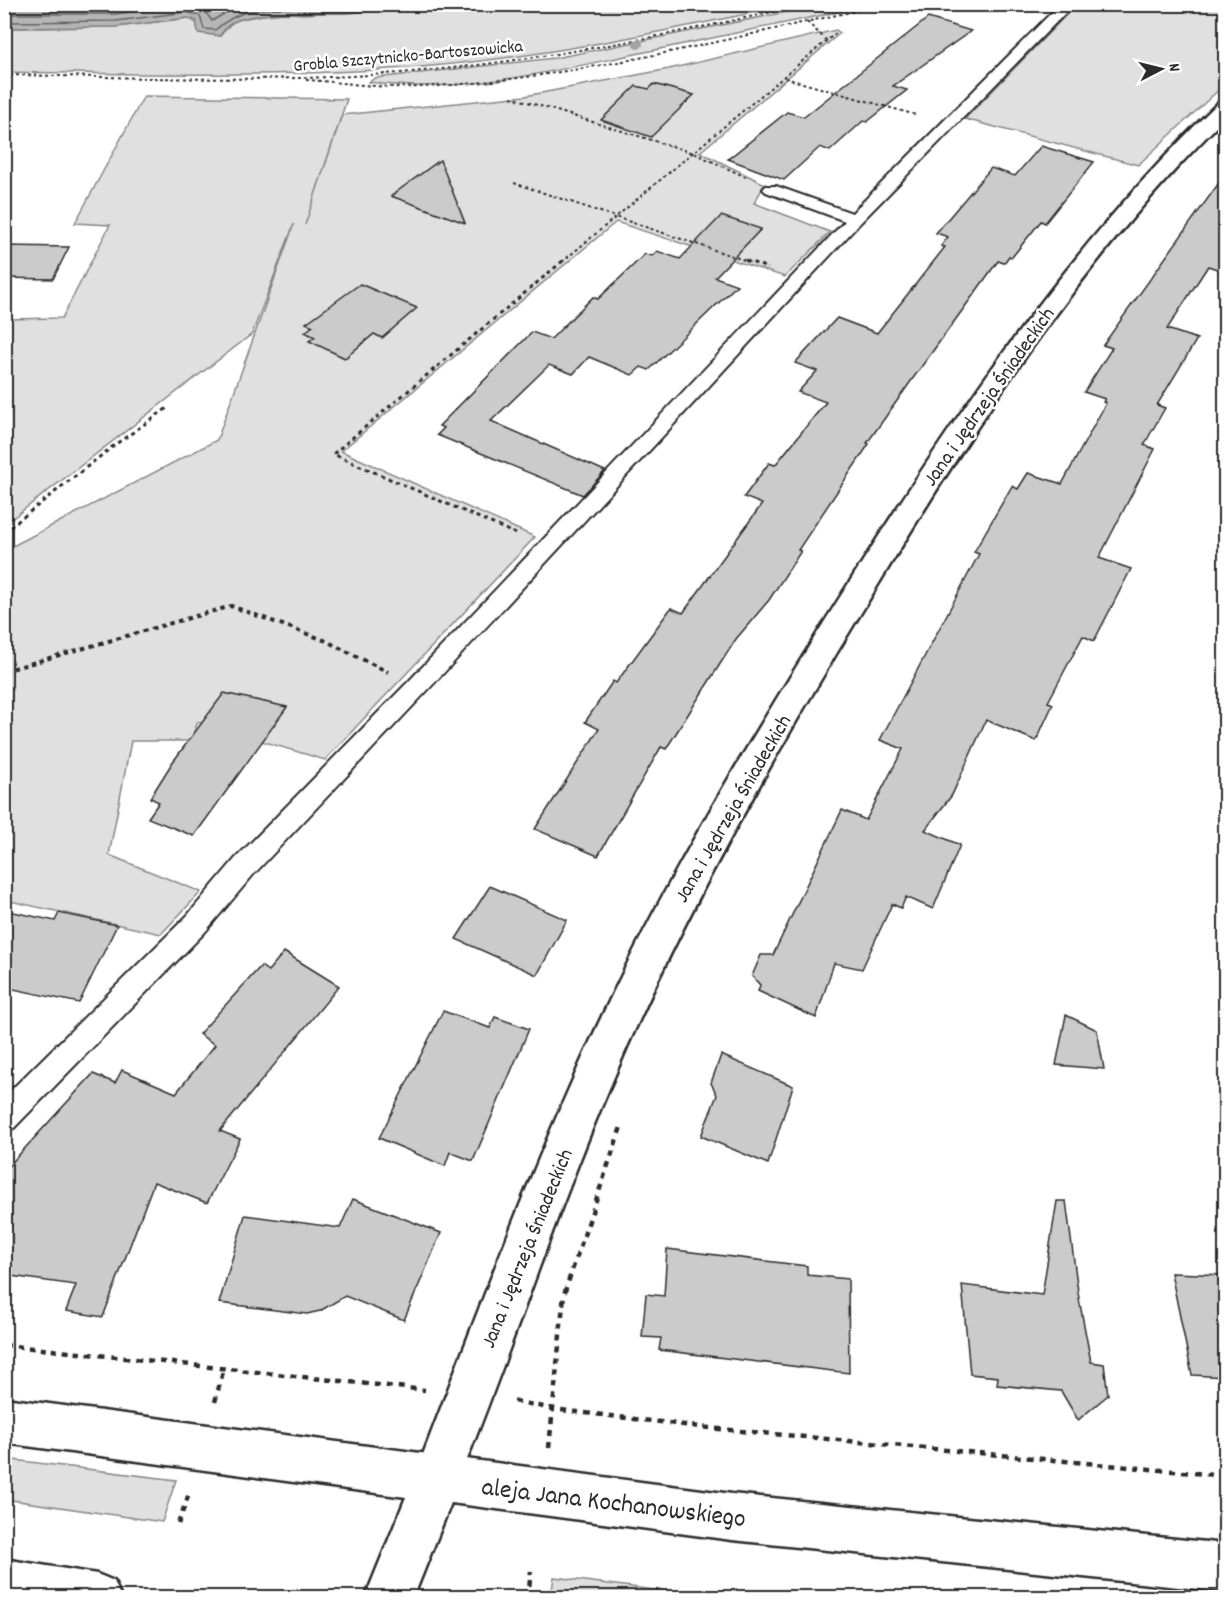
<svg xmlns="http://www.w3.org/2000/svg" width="1230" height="1602" font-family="Dekko,sans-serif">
  <rect width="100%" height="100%" fill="#fff"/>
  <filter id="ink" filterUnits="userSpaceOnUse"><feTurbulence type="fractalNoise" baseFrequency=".0167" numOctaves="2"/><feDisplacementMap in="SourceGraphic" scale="12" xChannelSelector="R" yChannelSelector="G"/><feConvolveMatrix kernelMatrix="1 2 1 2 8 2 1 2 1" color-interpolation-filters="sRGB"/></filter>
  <g filter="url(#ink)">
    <g fill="#e0e0e0" stroke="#868686" stroke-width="1.5">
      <path d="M446,4l345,1c-119,24 -238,51 -359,61 -142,12 -285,8 -427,6v-44l111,-1 72,-9 32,18 11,-13 10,-4 37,-7 25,2 134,-7z"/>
      <path d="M822,5h49c-81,17 -163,34 -245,51 -82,17 -172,39 -257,26l6,-4 180,-20z"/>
      <polygon points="1076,5 1225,5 1225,84 1138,165 965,119"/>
      <polygon points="836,30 840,33 700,152 765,184 754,203 830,232 785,277 616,222 341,451 535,537 325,760 198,722 190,741 131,741 109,855 201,892 161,934 5,900 5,550 217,440 294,224 252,334 5,524 5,319 62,318 110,225 75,223 144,96 347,99 305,225 342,115 525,96 669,69"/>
      <polygon points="5,1459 176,1480 162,1522 5,1499"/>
      <polygon points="554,1577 709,1597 551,1597"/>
    </g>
    <path fill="#b6b6b6" stroke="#7e7e7e" stroke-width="1.5" d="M5,4h441v1c-22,6 -42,4 -64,3 -11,0 -21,4 -32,5 -37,1 -73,-3 -109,6 -10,2 -16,9 -21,17l-22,-3 -2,-13 -8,-2 -72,9 -111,1z"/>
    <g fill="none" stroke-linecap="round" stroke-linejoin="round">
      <g stroke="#636363" stroke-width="1.5">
        <polyline points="4,5 117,4"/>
        <polyline points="4,14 115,14 189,5 203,9 212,21 235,7 253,4"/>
        <path d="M4,22l112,-1 71,-9 13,4 4,13 11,1c28,-25 53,-22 88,-22 22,0 44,-3 66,-4"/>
      </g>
    </g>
    <g fill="#cbcbcb" stroke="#2b2b2b" stroke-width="1.5">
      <polygon points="928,18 971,31 893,86 907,90 867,122 863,121 830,151 820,147 784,180 728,159 787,112 804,117"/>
      <polygon points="654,84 694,95 651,137 601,120 636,86 649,89"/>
      <polygon points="1041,146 1094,162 1045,223 1041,221 1012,257 1009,256 1004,263 998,261 914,377 867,443 869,444 798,550 801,551 769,600 736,639 666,749 661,747 598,856 535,829 599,729 585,722 613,681 616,683 671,608 683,613 762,504 744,497 769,463 775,465 826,402 798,392 817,371 795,363 837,318 877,333 945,247 941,246 948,237 936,233 991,168 1015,176"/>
      <polygon points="440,160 465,223 391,196"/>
      <polygon points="1226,173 1226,272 1208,266 1167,329 1197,339 1157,405 1165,408 1144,445 1155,449 1099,558 1131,569 1094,641 1083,636 1048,702 1053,704 1036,741 986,720 952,795 925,830 960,845 933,909 906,897 901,908 892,904 862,969 834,963 816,1018 758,991 760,985 752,976 761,955 773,955 842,810 866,820 903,749 880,740 979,554 974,552 1012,486 1018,489 1028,473 1062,484 1106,403 1103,402 1105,399 1084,392 1112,348 1103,345"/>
      <polygon points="721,216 761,229 715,277 737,285 649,370 641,367 632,375 589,357 573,374 549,365 491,421 605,471 583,495 437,435 444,428 439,426 532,332 551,339 593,297 598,299 645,254 652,256 657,251 680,259"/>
      <polygon points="4,246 69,247 53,279 4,278"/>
      <polygon points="360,284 417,308 382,338 374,334 345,358 309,341 315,337 305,332 313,326 306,323"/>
      <polygon points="224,693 287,707 194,836 148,818 159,802 150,798 172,763"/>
      <polygon points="490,886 567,920 537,975 456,939"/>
      <polygon points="4,910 55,921 59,913 117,925 79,1003 4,987"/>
      <polygon points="284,952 339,986 220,1131 240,1139 207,1203 154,1182 103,1317 66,1311 76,1285 4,1275 4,1171 93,1074 115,1083 122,1070 176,1093 215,1045 199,1034 261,966 268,971"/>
      <polygon points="443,1011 490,1028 495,1017 529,1029 473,1161 450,1152 445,1166 379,1138"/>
      <polygon points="1066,1015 1097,1030 1104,1069 1056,1065"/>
      <polygon points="721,1055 793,1086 768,1164 701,1136 717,1095 711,1083"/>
      <polygon points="353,1199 441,1233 404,1320 345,1296 320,1311 307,1314 219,1303 245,1215 340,1228"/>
      <polygon points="1057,1201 1066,1201 1079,1299 1091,1362 1104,1364 1108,1395 1078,1420 1061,1391 997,1385 998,1377 970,1374 962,1285 1042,1295"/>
      <polygon points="667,1249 807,1266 807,1275 848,1279 849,1373 659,1350 661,1338 642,1337 646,1294 664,1296"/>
      <polygon points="1171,1273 1226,1275 1226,1377 1192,1375"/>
    </g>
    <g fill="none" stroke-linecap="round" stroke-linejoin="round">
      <defs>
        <polygon id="lane" points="1060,4 1074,4 861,222 426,692 253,875 205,932 14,1128 4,1132 4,1097 187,916 235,859 410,680 845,221 766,192 763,189 766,186 776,186 852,213"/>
        <path id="street" d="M1226,100v17c-144,142 -252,309 -356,481 -96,157 -187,316 -259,486 -58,135 -102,275 -158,410l-16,7 -16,-7 -7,-16c63,-163 123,-328 199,-485 74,-153 164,-297 255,-440 104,-163 211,-316 351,-451z"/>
        <g id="secondary">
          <polygon points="4,1398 732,1494 1226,1544 1226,1592 732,1540 451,1503 413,1598 365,1598 406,1497 4,1443"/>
          <polygon points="4,1559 97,1574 114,1581 121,1598 4,1598"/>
        </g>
      </defs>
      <use href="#lane" stroke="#2b2b2b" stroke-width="4"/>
      <use href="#street" stroke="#2b2b2b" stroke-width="5"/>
      <use href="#secondary" stroke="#2b2b2b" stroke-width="5"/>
      <g stroke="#2b2b2b" stroke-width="2" stroke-dasharray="3 3" stroke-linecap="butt">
        <polyline points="807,22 827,41"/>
        <path d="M4,75c127,2 254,8 381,-1 143,-10 284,-39 424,-70"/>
        <polyline points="785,78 916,115"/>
        <path d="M306,80c37,2 77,9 114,7 158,-8 313,-50 467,-83"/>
        <polyline points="511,97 694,153 746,177"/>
        <polyline points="514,183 750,262"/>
        <polyline points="562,262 836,33"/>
      </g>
      <g stroke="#2b2b2b" stroke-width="3" stroke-dasharray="4 4" stroke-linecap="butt">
        <polyline points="745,260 768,268"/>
        <polyline points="4,532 116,444 169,407"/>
        <polyline points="516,534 333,454 564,260"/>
      </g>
      <polyline stroke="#2b2b2b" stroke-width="4" stroke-dasharray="4.5 4.5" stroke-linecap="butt" points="4,671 231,606 324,640 388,672"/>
      <g stroke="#2b2b2b" stroke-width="4.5" stroke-dasharray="6 6" stroke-linecap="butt">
        <polyline points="4,1345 425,1390"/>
        <polyline points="514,1401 553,1409 709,1428 1226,1476"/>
        <polyline points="215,1402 224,1368"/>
        <polyline points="549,1448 564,1294 621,1127"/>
        <polyline points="178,1524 190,1491"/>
        <polyline points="528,1598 531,1571"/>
      </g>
      <use href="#lane" fill="#fff" fill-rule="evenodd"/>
      <use href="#street" fill="#fff" fill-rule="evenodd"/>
      <use href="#secondary" fill="#fff" fill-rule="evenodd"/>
    </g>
    <circle fill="#a3a3a3" cx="638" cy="44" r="5"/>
  </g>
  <g text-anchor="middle" stroke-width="5" stroke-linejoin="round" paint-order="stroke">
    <g font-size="18" fill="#2b2b2b" stroke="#fff">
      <text transform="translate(408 55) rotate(-5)" y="6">Grobla Szczytnicko-Bartoszowicka</text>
    </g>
    <g font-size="21" fill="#2b2b2b" stroke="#fff">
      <text transform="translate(988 396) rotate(-55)" y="7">Jana i Jędrzeja Śniadeckich</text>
      <text transform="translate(732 808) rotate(-60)" y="7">Jana i Jędrzeja Śniadeckich</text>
      <text transform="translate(526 1248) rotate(-68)" y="7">Jana i Jędrzeja Śniadeckich</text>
    </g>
    <g font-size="26" fill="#2b2b2b" stroke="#fff">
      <text transform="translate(614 1501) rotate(7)" y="9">aleja Jana Kochanowskiego</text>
    </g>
  </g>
  <rect width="1230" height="1602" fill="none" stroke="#fff" stroke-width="24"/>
  <rect x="12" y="12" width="1206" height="1578" fill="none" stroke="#2b2b2b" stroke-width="2" filter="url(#ink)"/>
  <g transform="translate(1161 69) rotate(83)" stroke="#ffffff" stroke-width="4.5" paint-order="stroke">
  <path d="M0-4.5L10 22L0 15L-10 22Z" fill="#2b2b2b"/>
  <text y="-9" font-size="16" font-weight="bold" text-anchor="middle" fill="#2b2b2b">N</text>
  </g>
</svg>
